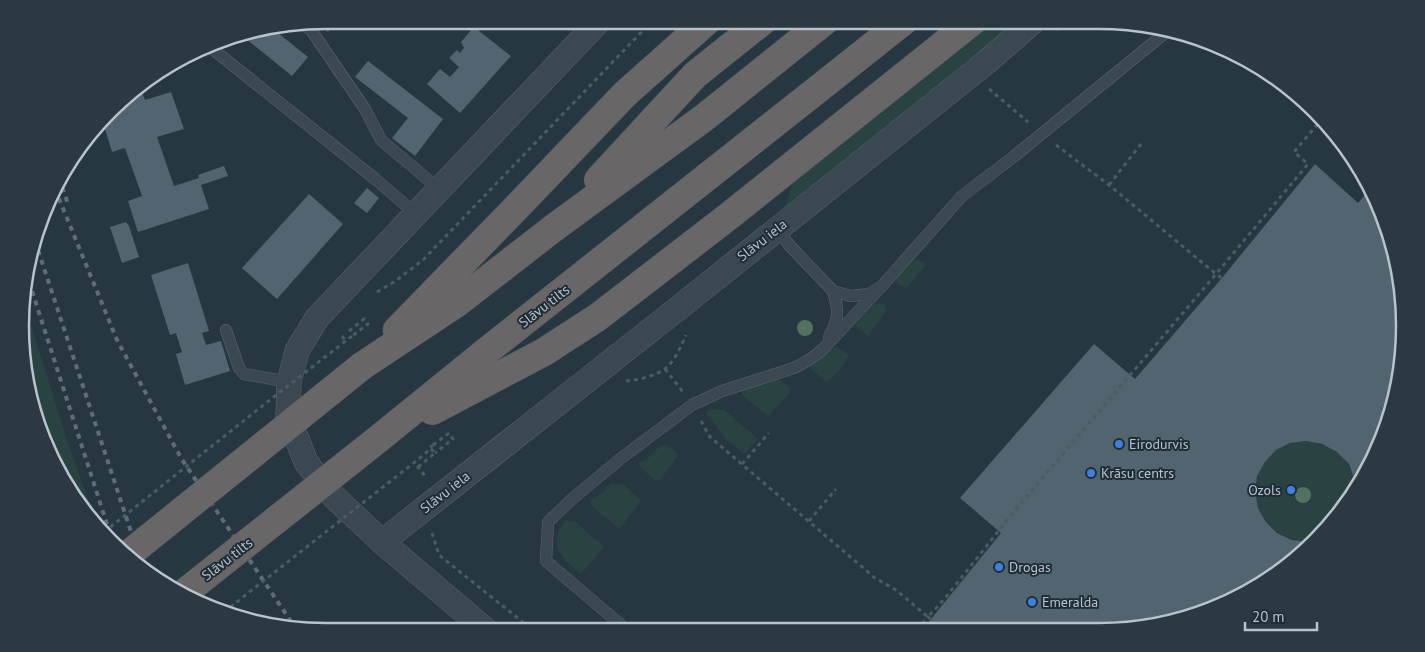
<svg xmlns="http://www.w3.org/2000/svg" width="1425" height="652" font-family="'PT Sans',sans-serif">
  <rect width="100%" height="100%" fill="#273742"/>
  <g fill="#294342">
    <path d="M989,20h32l-238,191c6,-14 11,-25 9,-41z"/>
    <polygon points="915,260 924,262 925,266 906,288 897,283 897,277"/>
    <polygon points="879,303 885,305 887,310 868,336 855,325 873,305"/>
    <polygon points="26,309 68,443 96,521 61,479 26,385"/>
    <path d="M835,347l14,7c-3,10 -15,23 -23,28l-15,-13v-4z"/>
    <polygon points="772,380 781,380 790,389 789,394 768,416 742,395 743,390"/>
    <polygon points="712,409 724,410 758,439 744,454 726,439 705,412"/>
    <path d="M1306,441c24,4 38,11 47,34 2,5 3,10 2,15 -8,21 -26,35 -42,51 -8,1 -18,0 -26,-4 -31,-13 -43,-53 -18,-79 6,-7 13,-13 22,-15 5,-1 10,-2 15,-2z"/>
    <polygon points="667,445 678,454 677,457 660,480 656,481 640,467 639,462 646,460 660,446"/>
    <polygon points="610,484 623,484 641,501 619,529 590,504 591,500 604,492"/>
    <path d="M566,521l10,1 28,25 -23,27c-18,-16 -36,-30 -15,-53z"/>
  </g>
  <g fill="#52646f">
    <polygon points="326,20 338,20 328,32 316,22"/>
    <polygon points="474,27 511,56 460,113 427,84 440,69 450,77 459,67 449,58 457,50 460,53 464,48 461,42"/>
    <polygon points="273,29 308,57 292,76 240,34"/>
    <polygon points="368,61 443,119 415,156 392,138 408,118 355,77"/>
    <polygon points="140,87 145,100 171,92 184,129 157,137 174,186 199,178 198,175 224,166 228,176 201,185 209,209 138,232 128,201 142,196 125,148 112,152 103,122 124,96"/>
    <polygon points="1315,164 1358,203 1369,190 1382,209 1405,326 1382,443 1355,489 1355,481 1349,464 1337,452 1322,444 1306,441 1290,443 1276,450 1265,462 1257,476 1255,492 1258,508 1266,522 1277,533 1292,540 1309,542 1313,541 1286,569 1216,609 1139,629 922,630 1001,533 960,498 1094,344 1135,379 1222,278"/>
    <polygon points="367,188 379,198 367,213 354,203"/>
    <polygon points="309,194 343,224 277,299 242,268"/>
    <polygon points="126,222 129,226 139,257 122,263 110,227"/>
    <polygon points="188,263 209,331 202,333 206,345 221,341 230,371 185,385 176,354 182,352 176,333 170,335 151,275"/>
    <polygon points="396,626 408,632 393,632"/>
  </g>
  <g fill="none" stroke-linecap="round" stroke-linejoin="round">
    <defs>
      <g id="service">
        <polyline points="303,24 311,30 365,109 381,140 439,189"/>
        <polyline points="210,47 374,178 416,214"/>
        <polyline points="777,229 790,246 833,291 850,296 869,294 877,289"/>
        <polyline points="226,330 239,368 244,374 289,382"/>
        <path d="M829,337c10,-19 10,-26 4,-46"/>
        <path d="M628,631l-82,-70 2,-39 23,-22 49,-41 72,-54 30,-14 72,-23c11,-5 20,-11 29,-19l59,-63 80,-90 50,-38 153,-125"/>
      </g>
      <g id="minor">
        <polyline points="382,542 676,310 983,65 1035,20"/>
        <polyline points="487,631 382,542 329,492 306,462 288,416 289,382 297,351 317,318 600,20"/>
      </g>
      <g id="trunk">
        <polyline points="740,39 764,20"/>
        <polyline points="796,44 826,20"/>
        <polyline points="827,82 905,20"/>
        <polyline points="397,330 514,210"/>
        <polyline points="362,366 457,303 555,227"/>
      </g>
    </defs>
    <use href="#service" stroke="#59666f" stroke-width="12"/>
    <use href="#minor" stroke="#59666f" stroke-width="25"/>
    <use href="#trunk" stroke="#46535c" stroke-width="29"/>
    <g stroke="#475f5e" stroke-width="3" stroke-dasharray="4 4" stroke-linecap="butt">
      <polyline points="1057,30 1069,20"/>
      <polyline points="989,89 1028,122"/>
      <polyline points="1056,145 1109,185 1216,274 1308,164 1294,152 1322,119"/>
      <polyline points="1109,185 1141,144"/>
      <polyline points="377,292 394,282 423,260 653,20"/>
      <polyline points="349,331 364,319 368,324 352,336"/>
      <polyline points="665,369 683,392"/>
      <path d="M626,381c12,-1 29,-5 39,-12 10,-8 16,-23 21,-34"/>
      <polyline points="701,421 710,437 875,578 896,590 928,617 946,597 1012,514 1216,274 1222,278"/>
      <polyline points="433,445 449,433 453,439 435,453"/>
      <polyline points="742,464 769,433"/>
      <polyline points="417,466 426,477"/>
      <polyline points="418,467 435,453 430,448"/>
      <polyline points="809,521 836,489"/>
      <polyline points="432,533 439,555 534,631"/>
      <polyline points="917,630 928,617 931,619"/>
    </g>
    <use href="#service" stroke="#3b4852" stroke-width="11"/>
    <use href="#minor" stroke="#3b4852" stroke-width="24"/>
    <use href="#trunk" stroke="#686666" stroke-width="28"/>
    <g stroke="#5e6d78" stroke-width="4" stroke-dasharray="5 5" stroke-linecap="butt">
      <polyline points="59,178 68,204"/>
      <polyline points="55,189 117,340 181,458 294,626"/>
      <polyline points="35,241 143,568"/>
      <polyline points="26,272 113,543"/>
    </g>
    <defs>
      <g id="trunk-bridge">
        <polyline points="598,180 695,75 740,39"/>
        <polyline points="514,210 625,94 708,20"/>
        <polyline points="555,227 705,117 796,44"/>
        <polyline points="432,411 544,352 598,317 729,216 974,20"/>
        <polyline points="125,557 362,366"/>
        <polyline points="184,593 377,440 488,350 827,82"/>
      </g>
    </defs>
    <use href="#trunk-bridge" stroke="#46535c" stroke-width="29" stroke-linecap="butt"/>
    <g stroke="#475f5e" stroke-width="3" stroke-dasharray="4 4" stroke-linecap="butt">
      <polyline points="342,336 345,340"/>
      <polyline points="104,532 266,403 352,336"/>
      <polyline points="224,612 425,454 433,445"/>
    </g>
    <use href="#trunk-bridge" stroke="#686666" stroke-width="28"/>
  </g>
  <g fill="#537161">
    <circle cx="805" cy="328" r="8"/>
    <circle cx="1303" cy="495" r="8"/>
  </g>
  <g fill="#3f7fe0" stroke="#202d37" stroke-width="2">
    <circle cx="1119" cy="444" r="5"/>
    <circle cx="1091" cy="473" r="5"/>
    <circle cx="1291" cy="490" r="5"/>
    <circle cx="999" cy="567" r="5"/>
    <circle cx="1032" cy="602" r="5"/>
  </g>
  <g text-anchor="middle" stroke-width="4" stroke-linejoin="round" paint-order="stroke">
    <g font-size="14" fill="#b8c3cc" stroke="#202d37">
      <text transform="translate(762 240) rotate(-38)" y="5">Slāvu iela</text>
      <text transform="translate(544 306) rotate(-38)" y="5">Slāvu tilts</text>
      <text transform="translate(445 492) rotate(-38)" y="5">Slāvu iela</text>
      <text transform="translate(227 559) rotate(-38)" y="5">Slāvu tilts</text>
    </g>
    <g font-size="14" fill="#b8c3cc" stroke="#202d37" text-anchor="start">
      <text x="1129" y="449">Eirodurvis</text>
      <text x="1101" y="478">Krāsu centrs</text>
      <text x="1281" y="495" text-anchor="end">Ozols</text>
      <text x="1009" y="572">Drogas</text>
      <text x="1042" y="607">Emeralda</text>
    </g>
  </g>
  <path d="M0 0H1425V652H0ZM326 29H1099A297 297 0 0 1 1396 326V326A297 297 0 0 1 1099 623H326A297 297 0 0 1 29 326V326A297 297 0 0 1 326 29Z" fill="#2c3943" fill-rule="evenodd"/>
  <path fill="none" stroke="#b8c3cc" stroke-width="2.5" d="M326 29H1099A297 297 0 0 1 1396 326V326A297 297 0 0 1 1099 623H326A297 297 0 0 1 29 326V326A297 297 0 0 1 326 29Z"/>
  <path d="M1245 622v8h72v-8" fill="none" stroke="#b8c3cc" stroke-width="2.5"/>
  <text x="1252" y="622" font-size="15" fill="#b8c3cc" stroke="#202d37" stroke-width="4" paint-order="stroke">20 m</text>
</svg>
